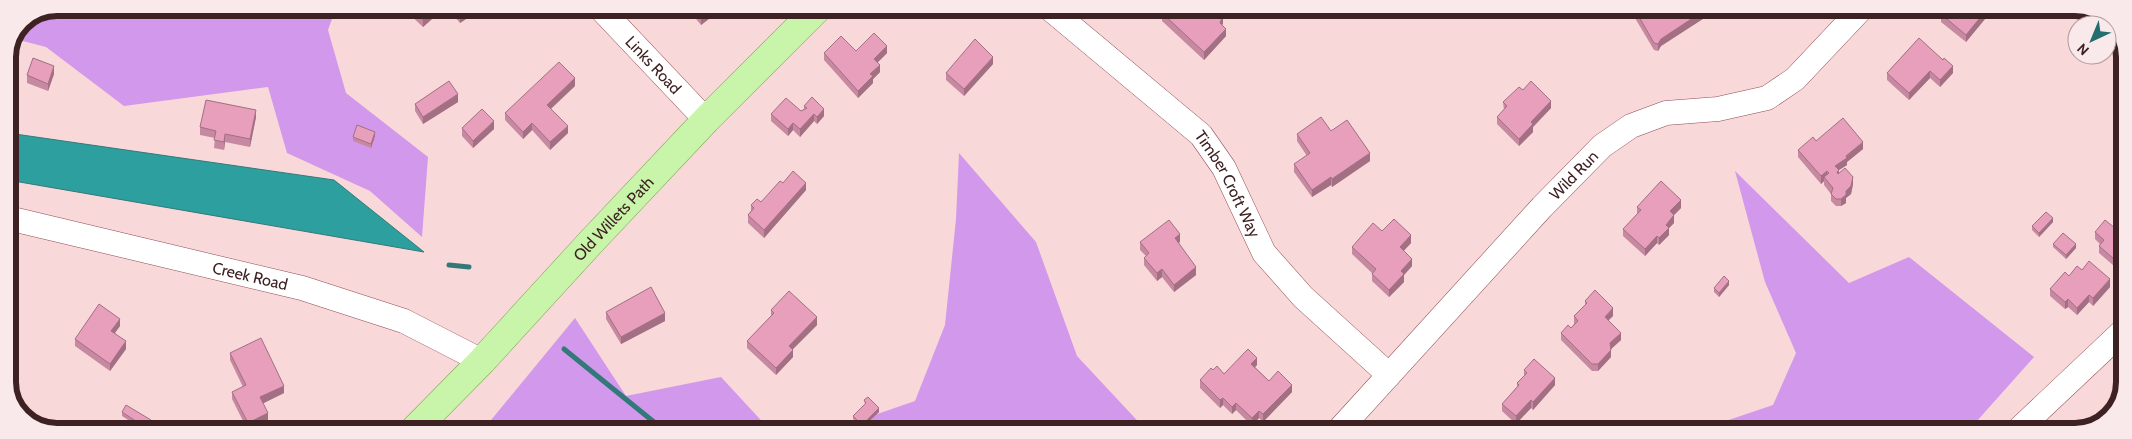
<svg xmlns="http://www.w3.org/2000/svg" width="2132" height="439" font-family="Cabin,sans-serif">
  <rect width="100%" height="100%" fill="#f9d8d9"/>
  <g fill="#d198eb">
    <polygon points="57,8 336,8 328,30 346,93 428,157 422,237 370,191 287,153 268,87 124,106 46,47 15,39 22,22"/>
    <path d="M2104,19c17,9 20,35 20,52l-17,-27v-19h-9z"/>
    <polygon points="959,153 1036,242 1077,356 1147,431 974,431 971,427 966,431 828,431 915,401 945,325 956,219"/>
    <polygon points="1735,171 1849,283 1909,257 2034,357 1968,431 1703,431 1708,427 1773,405 1796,353 1765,282"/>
    <polygon points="575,318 626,396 721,377 771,431 482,431"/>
  </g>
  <polygon fill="#2e9f9f" stroke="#33797a" points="8,133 334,180 424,252 8,180"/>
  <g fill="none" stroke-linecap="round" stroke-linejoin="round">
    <g stroke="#33797a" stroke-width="5">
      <polyline points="449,265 469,267"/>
      <polyline points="564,349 665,431"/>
    </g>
    <defs>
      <g id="minor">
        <path id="s1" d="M600,8l106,112"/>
        <path id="s2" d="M1049,8l152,127 23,33 40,85 39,44 86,78"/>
        <path id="s3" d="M8,218l294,70 102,33 78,40"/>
        <path id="s4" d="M1338,431l204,-224 60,-61 29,-20 35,-13 52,-4 49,-11 28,-19 67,-71"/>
        <polyline points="2017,431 2124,330"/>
      </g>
      <g id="major">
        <path id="s5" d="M413,431l69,-70 108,-118 116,-123 112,-112"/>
      </g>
    </defs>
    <use href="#minor" stroke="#924d54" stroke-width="25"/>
    <use href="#major" stroke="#80a756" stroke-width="29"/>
    <use href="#minor" stroke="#fff" stroke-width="24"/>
    <use href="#major" stroke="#c8f5aa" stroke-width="28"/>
  </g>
  <g fill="#c789a1">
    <polygon points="407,8 442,8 442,10 423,27 407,12"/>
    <polygon points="447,8 485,8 474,17 472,15 460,23"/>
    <polygon points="687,8 723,8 701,25"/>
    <polygon points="1167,8 1206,8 1205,10 1223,23 1222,25 1226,36 1204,60 1162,21 1162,13"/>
    <polygon points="1629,8 1712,8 1712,13 1661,46 1658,51 1654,50"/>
    <polygon points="1946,8 1994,8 1966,42 1941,22 1941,14"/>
    <polygon points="1919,38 1953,73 1940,87 1930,78 1909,100 1887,80 1887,73"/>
    <polygon points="856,51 887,53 877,63 880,72 873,79 873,83 858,98 824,60 824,53"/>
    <polygon points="993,64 964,96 946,80 946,73"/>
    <polygon points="54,74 48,91 27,83 27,75"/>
    <polygon points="575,86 551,109 568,133 550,150 532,130 523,139 505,120 505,113"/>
    <polygon points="1523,90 1551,108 1533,127 1533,132 1519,146 1497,124 1497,117 1504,110 1503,102"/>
    <polygon points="458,102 423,124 415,111 415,104"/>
    <polygon points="804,106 824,116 817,124 814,121 800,137 793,130 788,136 771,121 771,114 801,111 804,109"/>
    <polygon points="256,117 250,147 225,142 224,150 214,148 215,138 200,135 200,127"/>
    <polygon points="462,128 494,129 473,148 462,136"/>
    <polygon points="1331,131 1370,161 1332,187 1331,185 1312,197 1294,172 1294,164 1307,156 1297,141 1297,134"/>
    <polygon points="375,136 371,148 353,141 353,137"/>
    <polygon points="1816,141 1863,149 1847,162 1847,165 1839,170 1839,174 1853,184 1851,194 1846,198 1846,203 1841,206 1836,206 1831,201 1831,194 1824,185 1824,181 1821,184 1798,157 1798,150"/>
    <polygon points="783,183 806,190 764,238 748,223 748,215 751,211 751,205 761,202"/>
    <polygon points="1637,207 1681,208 1674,215 1674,223 1669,228 1669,235 1659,245 1657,243 1645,256 1623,236 1623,229 1637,214"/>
    <polygon points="2124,219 2124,269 2121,272 2099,253 2099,246 2100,244 2095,239 2095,232 2115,228"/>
    <polygon points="2053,222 2039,237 2032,230 2032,226"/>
    <polygon points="1382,231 1411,243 1403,251 1412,266 1404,275 1404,282 1389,297 1372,281 1372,273 1352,254 1352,247"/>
    <polygon points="1140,242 1180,242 1178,243 1196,275 1174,292 1162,277 1157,281 1144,265 1144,258 1146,256 1140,250"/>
    <polygon points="2053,244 2076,248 2066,259 2053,247"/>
    <polygon points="2082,270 2110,287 2093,306 2089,302 2077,315 2068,307 2065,309 2050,296 2050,289 2069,276"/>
    <polygon points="1729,285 1719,297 1714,292 1714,288"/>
    <polygon points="1585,301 1613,316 1608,320 1621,340 1611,349 1611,357 1598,371 1592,371 1561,340 1561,333 1571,328 1574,324 1574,316 1585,305"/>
    <polygon points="771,310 817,325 793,349 793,357 776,375 747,348 747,341 771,316"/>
    <polygon points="606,312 665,321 621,344 606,319"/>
    <polygon points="120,326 115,333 126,349 110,371 75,346 75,339"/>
    <polygon points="230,353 284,393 263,403 268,421 248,431 232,399 232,392 243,387 230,360"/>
    <polygon points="1257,365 1255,367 1269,381 1292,392 1263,422 1259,418 1252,426 1236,410 1232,414 1223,405 1220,408 1200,388 1200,380 1213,370 1224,374"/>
    <polygon points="1524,370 1555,385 1533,410 1531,408 1516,424 1502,411 1502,404 1517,387 1517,383 1524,376"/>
    <polygon points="864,400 879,412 862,428 853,419 853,416 865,404"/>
    <polygon points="122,412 151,424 147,431 145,431 122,416"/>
  </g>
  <g fill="#a26f83">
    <polygon points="437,8 442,8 442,10 423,27 423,20"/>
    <polygon points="472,8 472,15 460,23 460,16"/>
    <polygon points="476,8 485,8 474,17 474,10"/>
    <polygon points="714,8 723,8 701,25 701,18"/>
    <polygon points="1708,8 1712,8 1712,13 1661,46 1658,51 1658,44 1661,39"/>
    <polygon points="1988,8 1994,8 1966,42 1966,35"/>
    <polygon points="1223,15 1223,23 1220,31 1220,23"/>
    <polygon points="1226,29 1226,36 1204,60 1204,52"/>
    <polygon points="887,46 887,53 874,66 874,59"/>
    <polygon points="993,57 993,64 964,96 964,89"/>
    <polygon points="880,65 880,72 873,79 873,83 858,98 858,91 870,74"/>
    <polygon points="54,66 54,74 48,91 48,84"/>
    <polygon points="1953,66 1953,73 1940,87 1940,80"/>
    <polygon points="1930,71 1930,78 1909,100 1909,93"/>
    <polygon points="575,78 575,86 547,112 547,105"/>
    <polygon points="458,94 458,102 423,124 423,117"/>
    <polygon points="1551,101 1551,108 1533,127 1533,132 1519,146 1519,139 1531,122"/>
    <polygon points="824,109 824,116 817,124 817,117"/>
    <polygon points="256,110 256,117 250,147 250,139"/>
    <polygon points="814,114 814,121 800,137 800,129"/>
    <polygon points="494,121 494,129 473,148 473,141"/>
    <polygon points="532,123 532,130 523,139 523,132"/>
    <polygon points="793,123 793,130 788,136 788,129"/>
    <polygon points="568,126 568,133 550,150 550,142"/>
    <polygon points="375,132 375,136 371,148 371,144"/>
    <polygon points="225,134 225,142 224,150 224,142"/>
    <polygon points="1863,142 1863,149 1847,162 1847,165 1839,170 1839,178 1835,166"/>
    <polygon points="1370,153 1370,161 1332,187 1332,179"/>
    <polygon points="1827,171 1827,178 1824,177 1824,181 1821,184 1821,176"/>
    <polygon points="1331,177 1331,185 1312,197 1312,190"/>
    <polygon points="1853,177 1853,184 1851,194 1846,198 1846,203 1841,206 1841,199"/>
    <polygon points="806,183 806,190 764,238 764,230"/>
    <polygon points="1681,200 1681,208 1670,219 1670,211"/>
    <polygon points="1674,215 1674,223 1669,228 1669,235 1659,245 1659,238 1666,225"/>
    <polygon points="2053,218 2053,222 2039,237 2039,233"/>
    <polygon points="1180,234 1180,242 1175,246 1175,238"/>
    <polygon points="1411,235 1411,243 1400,255 1400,247"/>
    <polygon points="1657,236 1657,243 1645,256 1645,249"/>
    <polygon points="2076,244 2076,248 2066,259 2066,255"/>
    <polygon points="1412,259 1412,266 1404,275 1404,282 1389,297 1389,290 1401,271"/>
    <polygon points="2124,262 2124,269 2121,272 2121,265"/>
    <polygon points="1196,267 1196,275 1174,292 1174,285"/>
    <polygon points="1162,269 1162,277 1157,281 1157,273"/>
    <polygon points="2110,279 2110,287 2093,306 2093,298"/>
    <polygon points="1729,281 1729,285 1719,297 1719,293"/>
    <polygon points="2089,295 2089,302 2077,315 2077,308"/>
    <polygon points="2068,299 2068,307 2065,309 2065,302"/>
    <polygon points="1613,308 1613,316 1605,324 1605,317"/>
    <polygon points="665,313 665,321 621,344 621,337"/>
    <polygon points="817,317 817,325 789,353 789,346"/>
    <polygon points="120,319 120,326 111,338 111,331"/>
    <polygon points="1621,333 1621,340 1610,350 1610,343"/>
    <polygon points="126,341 126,349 110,371 110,364"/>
    <polygon points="793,350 793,357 776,375 776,368"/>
    <polygon points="1611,350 1611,357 1598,371 1598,364"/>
    <polygon points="1257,358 1257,365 1251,371 1251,364"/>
    <polygon points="1555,378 1555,385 1533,410 1533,402"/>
    <polygon points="1292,385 1292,392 1263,422 1263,414"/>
    <polygon points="284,386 284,393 260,405 260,397"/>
    <polygon points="1223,398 1223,405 1220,408 1220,400"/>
    <polygon points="1531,400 1531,408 1516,424 1516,416"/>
    <polygon points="1236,403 1236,410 1232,414 1232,407"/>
    <polygon points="879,408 879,412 862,428 862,425"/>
    <polygon points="1259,411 1259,418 1252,426 1252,418"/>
    <polygon points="268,413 268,421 248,431 248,423"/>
    <polygon points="151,420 151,424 146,431 146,428"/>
  </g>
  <g fill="#e79fbb" stroke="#a26f83">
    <polygon points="410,8 437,8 423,20"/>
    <polygon points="453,8 476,8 474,10 472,8 460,16"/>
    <polygon points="693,8 714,8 701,18"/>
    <polygon points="1167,8 1202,8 1208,12 1217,10 1223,15 1220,23 1226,29 1204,52 1162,13"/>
    <polygon points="1634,8 1708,8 1661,39 1658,44 1654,43"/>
    <polygon points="1946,8 1988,8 1966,35 1941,14"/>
    <polygon points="874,33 887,46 874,59 880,65 870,74 873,76 858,91 824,53 841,36 856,51"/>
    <polygon points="1919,38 1943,60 1944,58 1953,66 1940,80 1930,71 1909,93 1887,73"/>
    <polygon points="975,39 993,57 964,89 946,73"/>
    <polygon points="33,58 54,66 48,84 27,75"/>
    <polygon points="559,62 575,78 547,105 568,126 550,142 532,123 523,132 505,113"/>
    <polygon points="449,81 458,94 423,117 415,104"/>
    <polygon points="1531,81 1551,101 1531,122 1533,124 1519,139 1497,117 1507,106 1503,102 1519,87 1523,90"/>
    <polygon points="812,97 824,109 817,117 814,114 800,129 793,123 788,129 771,114 786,98 801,111 807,108 804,106"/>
    <polygon points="206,100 256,110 250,139 225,134 224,142 214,140 216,131 200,127"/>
    <polygon points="482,109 494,121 473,141 462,128"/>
    <polygon points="1321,117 1331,131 1347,120 1370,153 1332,179 1331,177 1312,190 1294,164 1310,153 1297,134"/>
    <polygon points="1843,118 1863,142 1846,156 1847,158 1835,166 1839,170 1837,172 1838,174 1845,168 1853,177 1851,186 1846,191 1846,195 1841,199 1836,199 1831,194 1833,188 1824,177 1829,173 1827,171 1821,176 1798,150 1813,137 1816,141"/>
    <polygon points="357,125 375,132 371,144 353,137"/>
    <polygon points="793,171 806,183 764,230 748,215 754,208 751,205 757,199 761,202 780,181 783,183"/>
    <polygon points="1661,181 1681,200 1670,211 1674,215 1666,225 1669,228 1659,238 1657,236 1645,249 1623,229 1641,210 1637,207"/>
    <polygon points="2046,212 2053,218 2039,233 2032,226"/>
    <polygon points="1394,219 1411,235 1400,247 1412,259 1401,271 1404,274 1389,290 1372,274 1376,269 1352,247 1373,223 1382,231"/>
    <polygon points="2124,219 2124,262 2121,265 2099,246 2104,240 2095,232 2105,220 2115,228"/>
    <polygon points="1169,220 1180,234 1175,238 1196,267 1174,285 1162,269 1157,273 1144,258 1149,253 1140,242"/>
    <polygon points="2063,233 2076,244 2066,255 2053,244"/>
    <polygon points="2089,261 2110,279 2093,298 2089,295 2077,308 2068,299 2065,302 2050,289 2065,272 2069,276 2077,266 2082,270"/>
    <polygon points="1724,276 1729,281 1719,293 1714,288"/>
    <polygon points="651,287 665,313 621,337 606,312"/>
    <polygon points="1595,290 1613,308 1605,317 1621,333 1610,343 1611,350 1598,364 1592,364 1561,333 1568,325 1571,328 1578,321 1574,316 1587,303 1585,301"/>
    <polygon points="789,291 817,317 789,346 793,350 776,368 747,341 774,313 771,310"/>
    <polygon points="99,304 120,319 111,331 126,341 110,364 75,339"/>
    <polygon points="261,338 284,386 260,397 268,413 248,423 232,392 246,385 230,353"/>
    <polygon points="1248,349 1257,358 1251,364 1269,381 1278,371 1292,385 1263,414 1259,411 1252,418 1236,403 1232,407 1223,398 1220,400 1200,380 1211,368 1213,370 1217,366 1224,374"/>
    <polygon points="1534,359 1555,378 1533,402 1531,400 1516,416 1502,404 1519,385 1517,383 1527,373 1524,370"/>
    <polygon points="868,397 879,408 862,425 853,416 866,403 864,400"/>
    <polygon points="126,405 151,420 146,428 122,412"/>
    <polygon points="1598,421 1612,425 1610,431 1596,431"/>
  </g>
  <g text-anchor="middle" stroke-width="4" stroke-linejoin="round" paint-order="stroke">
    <g font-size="16" fill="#3e2123" stroke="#fae9ea">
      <text dy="6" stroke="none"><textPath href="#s1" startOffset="78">Links Road</textPath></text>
      <text dy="6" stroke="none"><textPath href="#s4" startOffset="348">Wild Run</textPath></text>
      <text dy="6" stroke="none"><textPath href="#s2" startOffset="254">Timber Croft Way</textPath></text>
      <text dy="6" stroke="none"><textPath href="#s5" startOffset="292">Old Willets Path</textPath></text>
      <text dy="6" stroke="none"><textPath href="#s3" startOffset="249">Creek Road</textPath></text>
    </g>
  </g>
  <path d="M0 0H2132V439H0ZM57 16H2075A41 41 0 0 1 2116 57V382A41 41 0 0 1 2075 423H57A41 41 0 0 1 16 382V57A41 41 0 0 1 57 16Z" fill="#fae9ea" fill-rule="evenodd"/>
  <path fill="none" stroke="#3e2123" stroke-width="6" d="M57 16H2075A41 41 0 0 1 2116 57V382A41 41 0 0 1 2075 423H57A41 41 0 0 1 16 382V57A41 41 0 0 1 57 16Z"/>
  <g transform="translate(2092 40) rotate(224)"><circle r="24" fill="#fae9ea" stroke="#af999a"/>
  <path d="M0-4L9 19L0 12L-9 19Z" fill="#236e6e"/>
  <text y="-8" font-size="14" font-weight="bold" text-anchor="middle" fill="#3e2123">N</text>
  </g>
</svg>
